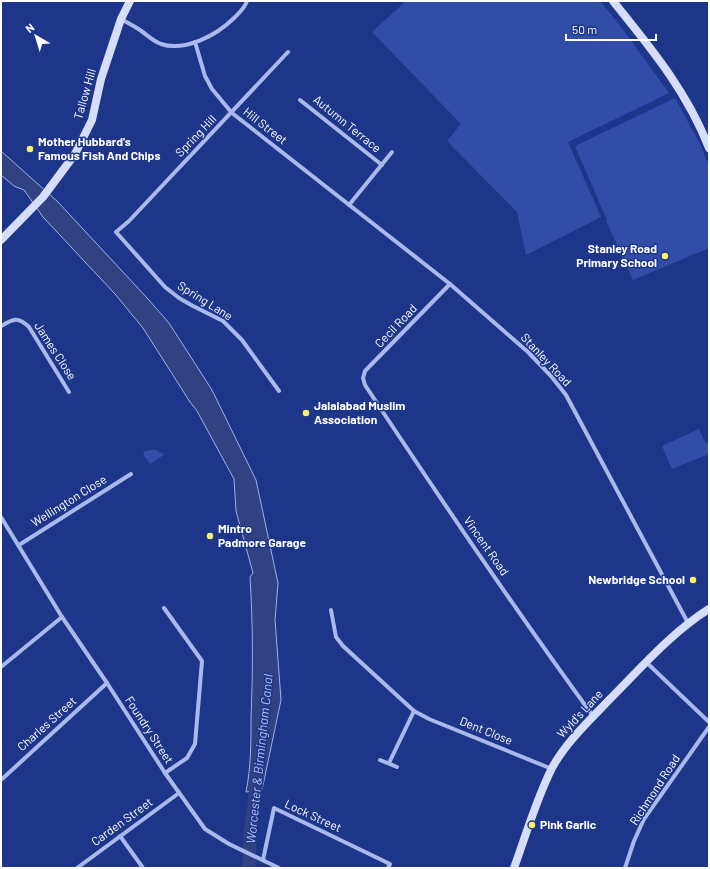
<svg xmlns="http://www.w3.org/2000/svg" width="710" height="869" font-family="Barlow,sans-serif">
  <rect width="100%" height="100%" fill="#1e368a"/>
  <g fill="#324da8">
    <polygon points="406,1 600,1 621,27 669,93 568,142 601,217 526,255 517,212 447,141 461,124 372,32"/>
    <polygon points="675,98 700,144 709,166 709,248 633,280 606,221 607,220 575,146"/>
    <polygon points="699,429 706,444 709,443 709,454 672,469 662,446"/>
    <polygon points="151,450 157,450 160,453 162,452 164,455 150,464 143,454 145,451"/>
  </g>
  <path fill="#314282" stroke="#9db1ed" d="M1,151l57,51 90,97 21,24 43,67 44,90 22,103 -3,37 6,80 -19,90 -16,2c5,-25 5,-49 5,-74 2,-47 2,-94 -1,-141l3,-4 -17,-62 -2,-32 -37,-68 -7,-9 -47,-74 -28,-34 -72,-77 -19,-27 -10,-4 -13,-11z"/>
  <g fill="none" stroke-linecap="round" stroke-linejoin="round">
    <polyline stroke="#314282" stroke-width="13" points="249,868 250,834 258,774"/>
    <g stroke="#aab9ec" stroke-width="4">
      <path d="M121,19c7,4 13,7 19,11 7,5 13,11 21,14 24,8 56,-9 73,-26 5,-5 11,-10 13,-17"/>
      <polyline points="195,42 205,76 212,89 232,113 450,284 528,352 551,376 566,395 688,623"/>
      <polyline points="300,100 382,165"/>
      <polyline points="349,205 392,152"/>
      <path d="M450,284l-85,87 -2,7 2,7c74,112 149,223 228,331"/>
      <path d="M1,326c12,-7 17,-10 28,1l40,65"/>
      <polyline points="279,391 242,340 223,321 193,306 179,298 165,287 116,232 129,221 288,52"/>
      <polyline points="1,517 62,617 107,683 165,773 205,829 229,844 279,868"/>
      <polyline points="19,545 131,474"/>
      <polyline points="164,608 202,661 195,744 187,758 165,773"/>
      <polyline points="331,610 336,637 343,646 414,711 429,719 552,769"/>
      <polyline points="646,662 709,722"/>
      <polyline points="1,667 62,617"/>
      <polyline points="380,760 397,767"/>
      <polyline points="389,763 414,711"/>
      <polyline points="1,780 107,683"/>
      <polyline points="120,836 143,868"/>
      <polyline points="263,860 274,808 390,864 388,868"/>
      <polyline points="77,868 179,793"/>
      <polyline points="625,868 634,841 644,819 709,727"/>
    </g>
    <g stroke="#d6ddf9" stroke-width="8">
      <path d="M613,1c37,46 74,90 96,147"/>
      <polyline points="1,240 43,197 75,154 92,120 101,79 121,19 130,1"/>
      <path d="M514,868c12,-33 22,-68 38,-100 14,-26 38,-48 58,-69 32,-32 61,-66 99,-90"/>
    </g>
  </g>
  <g fill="#faf069" stroke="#1e368a" stroke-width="1.5">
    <circle cx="30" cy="149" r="4"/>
    <circle cx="665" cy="256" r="4"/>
    <circle cx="306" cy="413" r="4"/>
    <circle cx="210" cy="536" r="4"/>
    <circle cx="693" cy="580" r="4"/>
    <circle cx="532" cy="825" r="4"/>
  </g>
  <g text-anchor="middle" stroke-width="3" stroke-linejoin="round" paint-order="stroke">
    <g font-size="12" fill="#fff" stroke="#1e368a">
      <text transform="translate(85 94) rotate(-74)" y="4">Tallow Hill</text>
      <text transform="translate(347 124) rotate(39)" y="4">Autumn Terrace</text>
      <text transform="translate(265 126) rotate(38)" y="4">Hill Street</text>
      <text transform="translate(196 136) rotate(-46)" y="4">Spring Hill</text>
      <text transform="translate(205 301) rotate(32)" y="4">Spring Lane</text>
      <text transform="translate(396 326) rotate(-46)" y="4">Cecil Road</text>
      <text transform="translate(55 351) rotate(57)" y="4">James Close</text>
      <text transform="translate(546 360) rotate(47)" y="4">Stanley Road</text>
      <text transform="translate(69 501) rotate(-32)" y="4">Wellington Close</text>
      <text transform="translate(486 546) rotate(55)" y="4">Vincent Road</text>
      <text transform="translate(580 714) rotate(-47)" y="4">Wyld's Lane</text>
      <text transform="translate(47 724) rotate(-42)" y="4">Charles Street</text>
      <text transform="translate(149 730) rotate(57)" y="4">Foundry Street</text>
      <text transform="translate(486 731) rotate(22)" y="4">Dent Close</text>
      <text transform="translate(655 790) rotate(-57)" y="4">Richmond Road</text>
      <text transform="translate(313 816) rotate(25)" y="4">Lock Street</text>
      <text transform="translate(122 822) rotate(-36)" y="4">Carden Street</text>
    </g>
    <g font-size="12" font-weight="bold" fill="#fff" stroke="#1e368a" text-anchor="start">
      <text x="38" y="146">Mother Hubbard's<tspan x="38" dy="14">Famous Fish And Chips</tspan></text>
      <text x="657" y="253" text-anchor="end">Stanley Road<tspan x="657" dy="14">Primary School</tspan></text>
      <text x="314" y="410">Jalalabad Muslim<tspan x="314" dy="14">Association</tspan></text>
      <text x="218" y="533">Mintro<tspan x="218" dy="14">Padmore Garage</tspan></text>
      <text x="685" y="584" text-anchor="end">Newbridge School</text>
      <text x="540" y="829">Pink Garlic</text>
    </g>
    <g font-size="13" font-style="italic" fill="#b6c4f3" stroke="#1e368a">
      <text transform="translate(259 759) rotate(-84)" y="5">Worcester &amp; Birmingham Canal</text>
    </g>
  </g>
  <rect width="710" height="869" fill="none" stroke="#ffffff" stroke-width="4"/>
  <g transform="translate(36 36) rotate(322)" stroke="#1e368a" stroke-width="3" paint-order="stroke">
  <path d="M0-3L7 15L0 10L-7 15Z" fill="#ffffff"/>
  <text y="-6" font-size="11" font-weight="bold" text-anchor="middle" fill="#ffffff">N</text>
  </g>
  <path d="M566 34v6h90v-6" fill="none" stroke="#ffffff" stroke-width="2"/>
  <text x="572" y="34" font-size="12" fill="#ffffff" stroke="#1e368a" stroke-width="3" paint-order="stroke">50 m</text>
</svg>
